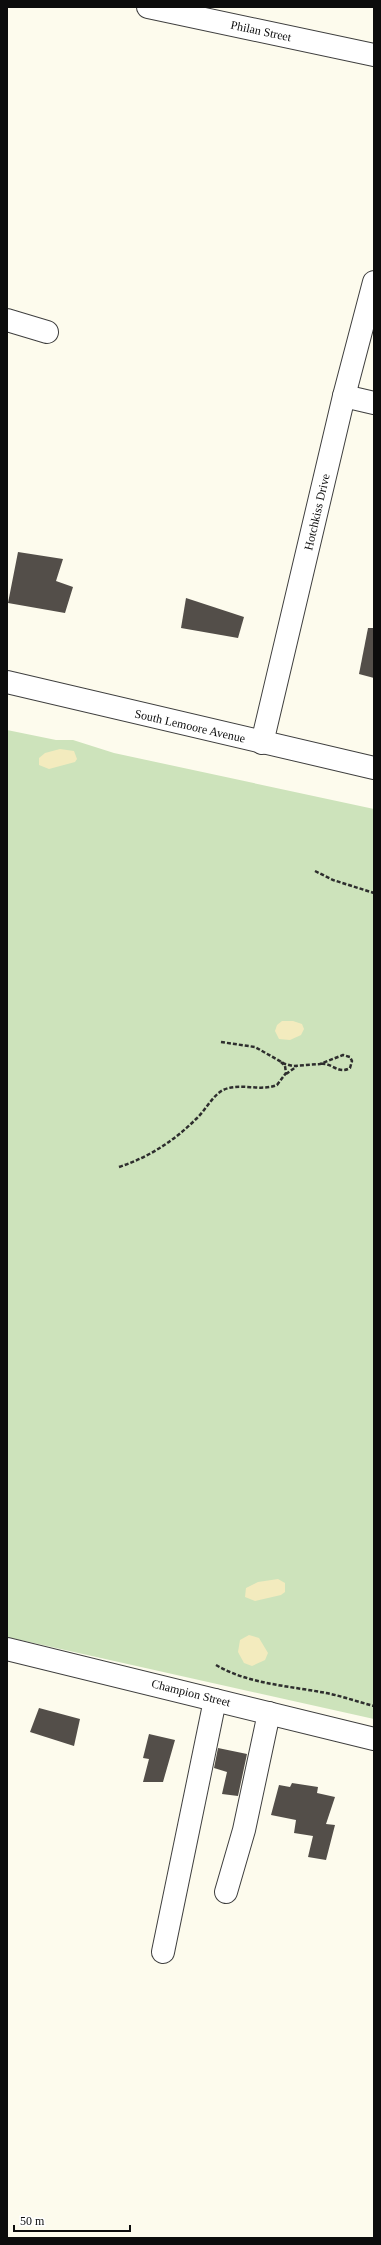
<svg xmlns="http://www.w3.org/2000/svg" width="381" height="2245" font-family="'Times New Roman',serif">
  <rect width="100%" height="100%" fill="#fdfbed"/>
  <polygon fill="#cde3bb" points="7,730 56,740 73,740 114,753 374,809 374,1719 7,1637"/>
  <g fill="#f3ebbe">
    <polygon points="60,749 74,751 77,759 75,762 49,769 39,765 39,758 45,753"/>
    <polygon points="282,1021 293,1021 302,1024 304,1029 301,1035 290,1040 279,1039 275,1031 277,1025"/>
    <polygon points="278,1579 285,1583 285,1592 281,1595 255,1601 245,1597 246,1588 258,1582"/>
    <polygon points="249,1635 259,1638 268,1653 265,1660 252,1666 244,1663 238,1652 240,1640"/>
  </g>
  <g fill="#534e49">
    <polygon points="18,552 63,559 56,581 73,587 65,613 8,603"/>
    <polygon points="186,598 244,617 238,638 181,628"/>
    <polygon points="368,628 374,628 374,678 359,674"/>
    <polygon points="39,1708 80,1719 74,1746 30,1732"/>
    <polygon points="149,1734 175,1740 163,1782 143,1782 149,1759 143,1758"/>
    <polygon points="218,1748 247,1754 238,1796 222,1794 227,1772 214,1768"/>
    <polygon points="292,1783 318,1787 317,1793 335,1797 326,1824 335,1825 326,1860 308,1857 313,1836 294,1833 296,1820 271,1815 279,1785 290,1787"/>
  </g>
  <g fill="none" stroke-linecap="round" stroke-linejoin="round">
    <defs>
      <g id="minor">
        <polyline points="148,7 374,55"/>
        <polyline points="7,320 47,332"/>
        <polyline points="344,396 374,403"/>
        <polyline points="7,682 374,768"/>
        <polyline points="262,743 344,396 374,282"/>
        <polyline points="7,1649 374,1739"/>
        <polyline points="226,1892 244,1830 269,1713"/>
        <polyline points="163,1952 215,1700"/>
      </g>
    </defs>
    <use href="#minor" stroke="#3f3f3f" stroke-width="24"/>
    <g stroke="#2e2e2e" stroke-width="2.5" stroke-dasharray="4 2" stroke-linecap="butt">
      <polyline points="315,871 333,880 374,893"/>
      <path d="M221,1042l34,5 30,17 8,2 27,-2 23,-9 7,2 2,4 -2,7c-12,7 -18,-6 -30,-4"/>
      <polyline points="286,1074 296,1067"/>
      <path d="M119,1167c30,-10 55,-26 77,-48 10,-9 16,-23 27,-29 18,-8 36,2 54,-5l9,-12 -1,-7 -4,-4"/>
      <path d="M216,1665c32,19 74,21 110,28 16,3 32,9 48,13"/>
    </g>
    <use href="#minor" stroke="#fff" stroke-width="22"/>
  </g>
  <g text-anchor="middle" stroke-width="4" stroke-linejoin="round" paint-order="stroke">
    <g font-size="12" fill="#0c0c0c" stroke="#fff">
      <text transform="translate(261 31) rotate(12)" y="4">Philan Street</text>
      <text transform="translate(317 512) rotate(-77)" y="4">Hotchkiss Drive</text>
      <text transform="translate(190 726) rotate(13)" y="4">South Lemoore Avenue</text>
      <text transform="translate(191 1693) rotate(14)" y="4">Champion Street</text>
    </g>
  </g>
  <rect width="381" height="2245" fill="none" stroke="#0c0c0c" stroke-width="16"/>
  <path d="M14 2225v6h116v-6" fill="none" stroke="#0c0c0c" stroke-width="2"/>
  <text x="20" y="2225" font-size="12" fill="#0c0c0c" stroke="#ffffff" stroke-width="3" paint-order="stroke">50 m</text>
</svg>
